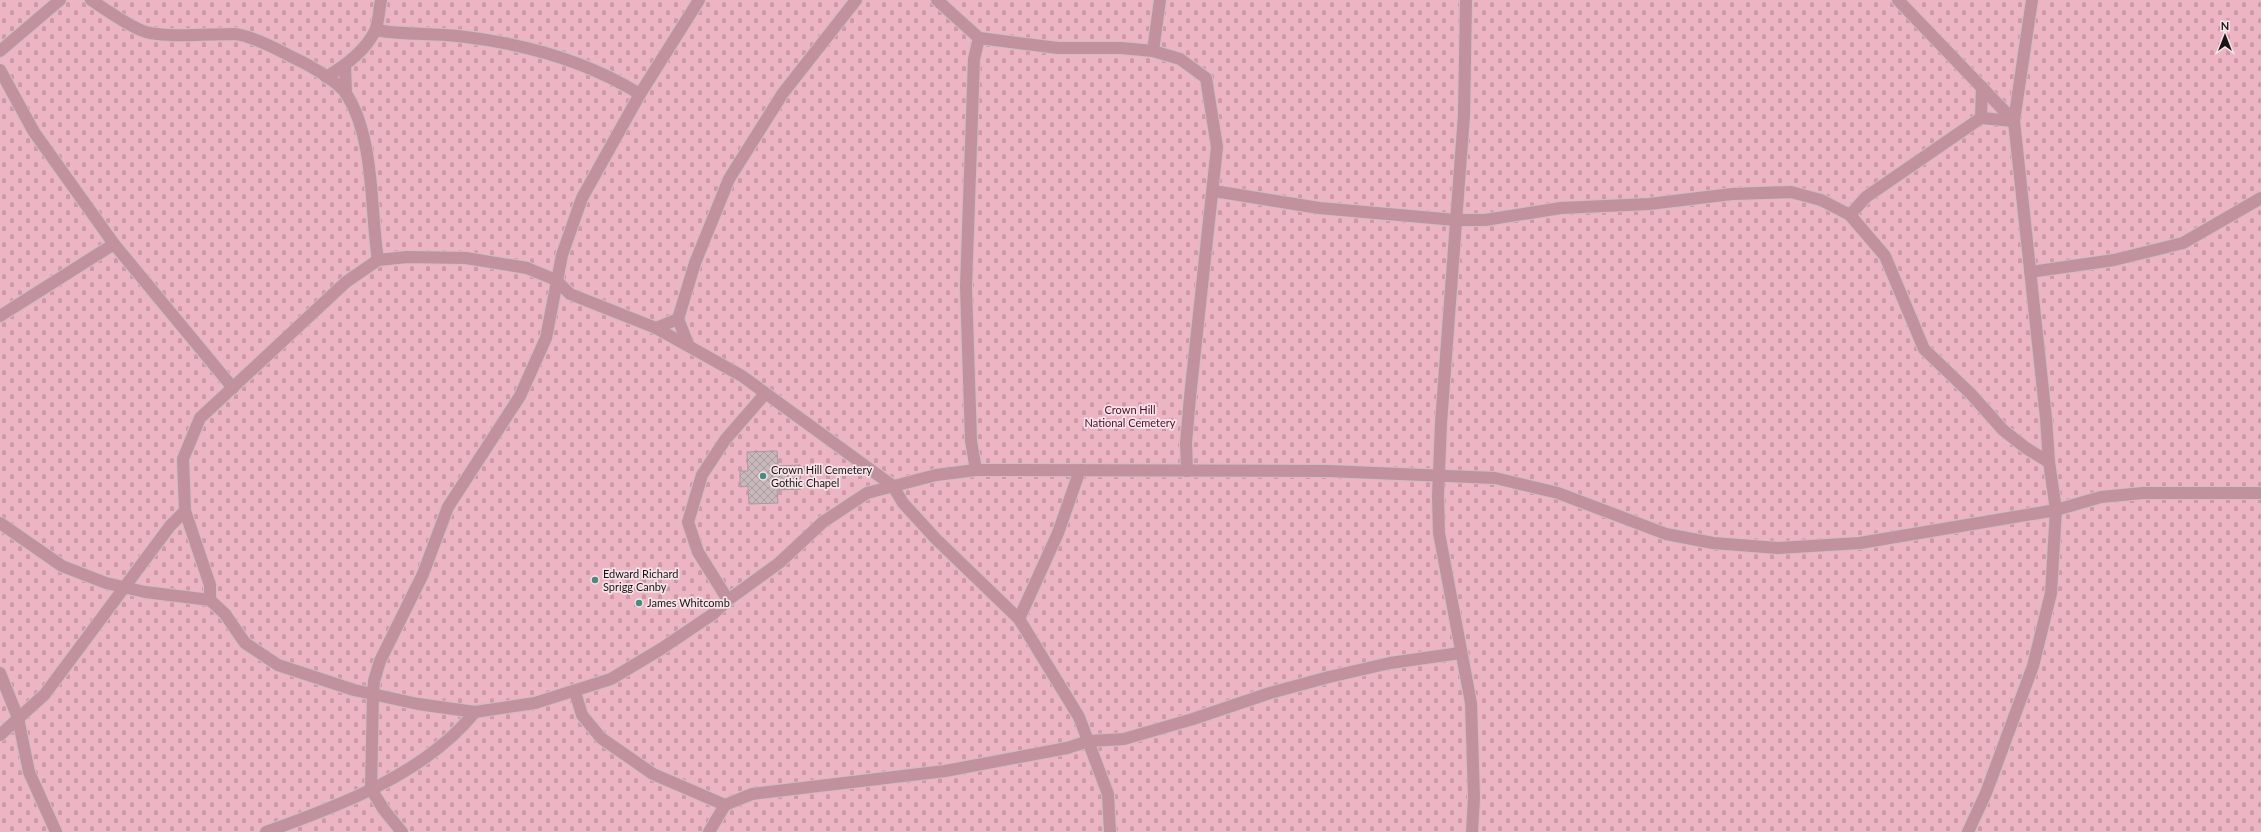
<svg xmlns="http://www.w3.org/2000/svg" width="2261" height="832" font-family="Lato,sans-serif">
  <defs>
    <pattern id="cemetery-stones" width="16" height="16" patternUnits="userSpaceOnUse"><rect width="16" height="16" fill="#edb4c3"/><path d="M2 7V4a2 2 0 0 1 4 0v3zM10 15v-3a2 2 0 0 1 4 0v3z" fill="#cb9aa7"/></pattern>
    <pattern id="building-cross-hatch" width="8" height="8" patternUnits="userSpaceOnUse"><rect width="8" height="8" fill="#c8b7bb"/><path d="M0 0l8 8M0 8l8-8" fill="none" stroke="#ab9ca0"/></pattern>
  </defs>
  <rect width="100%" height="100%" fill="#f6e4e9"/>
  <rect fill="url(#cemetery-stones)" x="0" y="0" width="2261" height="832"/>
  <polygon fill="url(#building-cross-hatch)" stroke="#aa999d" points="777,451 778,466 800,465 801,489 777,490 778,503 749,504 748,486 740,487 740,471 748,471 747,452"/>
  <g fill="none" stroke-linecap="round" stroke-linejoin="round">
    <defs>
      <g id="minor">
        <path d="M91,0c14,9 40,28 55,32 23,6 63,2 88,2 16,1 41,14 56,22 16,7 47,24 57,39 28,45 23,114 31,165"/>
        <polyline points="937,0 979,38 1058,48 1121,48 1153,51 1180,59 1206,78 1217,147 1190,397 1186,443 1187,471"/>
        <polyline points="1466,0 1464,115 1441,423 1438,496 1439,533 1471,703 1474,798 1472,832"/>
        <polyline points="1898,0 2014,121 2046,418 2049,462 2056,510 2101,497 2143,493 2261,493"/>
        <path d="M376,30c27,5 54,3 82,6 63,7 127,24 182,58"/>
        <polyline points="0,51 60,0"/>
        <polyline points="1153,51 1160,0"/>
        <polyline points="345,66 346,94"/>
        <polyline points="0,70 34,132 114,244 233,388"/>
        <path d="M326,77c19,-11 39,-26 49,-46 4,-9 4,-22 6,-31"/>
        <polyline points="1981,118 1982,87"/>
        <polyline points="1214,191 1319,208 1456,220 1485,220 1561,208 1649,204 1732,194 1791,192 1821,200 1850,215 1885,256 1924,349 1971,394 2003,430 2026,448 2049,462"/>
        <polyline points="1850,215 1866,197 1981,118 2014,121 2032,0"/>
        <polyline points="2030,272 2114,260 2183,243 2261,198"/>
        <polyline points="0,316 114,244"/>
        <polyline points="678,319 695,263 729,179 783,93 856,0"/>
        <polyline points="656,328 678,319 688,344"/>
        <polyline points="976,470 971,441 966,287 974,59 979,38"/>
        <polyline points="0,523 62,566 106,583 145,592 210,600 225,614 245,643 278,665 354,690 418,704 475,712 535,703 611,679 661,649 713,614 728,600 779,563 823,522 867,493 936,475 976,470 1328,471 1495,478 1558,493 1666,534 1713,543 1778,548 1860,543 2056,510 2051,593 2033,666 1986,793 1968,832"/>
        <polyline points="210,600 210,585 185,511 183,459 200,418 346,282 378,260 407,257 466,258 527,268 556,280 570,294 656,328 742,376 893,486 903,503 936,539 1019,619 1079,717 1108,794 1110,832"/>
        <polyline points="728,600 698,552 688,522 702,475 725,440 765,394"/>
        <polyline points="1019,619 1058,533 1080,470"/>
        <polyline points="0,673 18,718 29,772 56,832"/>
        <polyline points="575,692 582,715 601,738 653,774 725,805 752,794 945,771 1067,748 1089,741 1124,739 1193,719 1270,693 1329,677 1390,663 1460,653"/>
        <polyline points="0,735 45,694 170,526 185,511"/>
        <path d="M266,832c73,-26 159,-58 209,-120"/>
        <polyline points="402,832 384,810 371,789 373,694 374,681 380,661 423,574 448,507 520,396 546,338 562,255 582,198 640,94 699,0"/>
        <polyline points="709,832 725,805"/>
      </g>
    </defs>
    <use href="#minor" stroke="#cebec3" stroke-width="14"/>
    <use href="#minor" stroke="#c1929e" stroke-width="12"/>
  </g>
  <g fill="#488c81" stroke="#f6e4e9" stroke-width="1.5">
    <circle cx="763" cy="476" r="4"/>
    <circle cx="595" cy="580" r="4"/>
    <circle cx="639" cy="603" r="4"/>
  </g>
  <g text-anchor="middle" stroke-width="3.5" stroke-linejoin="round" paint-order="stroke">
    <g font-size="11" fill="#500b28" stroke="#f6e4e9">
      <text x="1130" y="414">Crown Hill<tspan x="1130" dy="13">National Cemetery</tspan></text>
    </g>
    <g font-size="11" fill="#1a1315" stroke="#f6e4e9" text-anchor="start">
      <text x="771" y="474">Crown Hill Cemetery<tspan x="771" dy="13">Gothic Chapel</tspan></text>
      <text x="603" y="578">Edward Richard<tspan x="603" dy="13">Sprigg Canby</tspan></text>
      <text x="647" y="607">James Whitcomb</text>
    </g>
  </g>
  <g transform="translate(2225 36)" stroke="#f6e4e9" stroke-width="3" paint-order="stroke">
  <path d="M0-3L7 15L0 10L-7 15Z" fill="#1a1315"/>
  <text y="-6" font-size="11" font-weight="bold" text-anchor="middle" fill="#1a1315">N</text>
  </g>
</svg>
